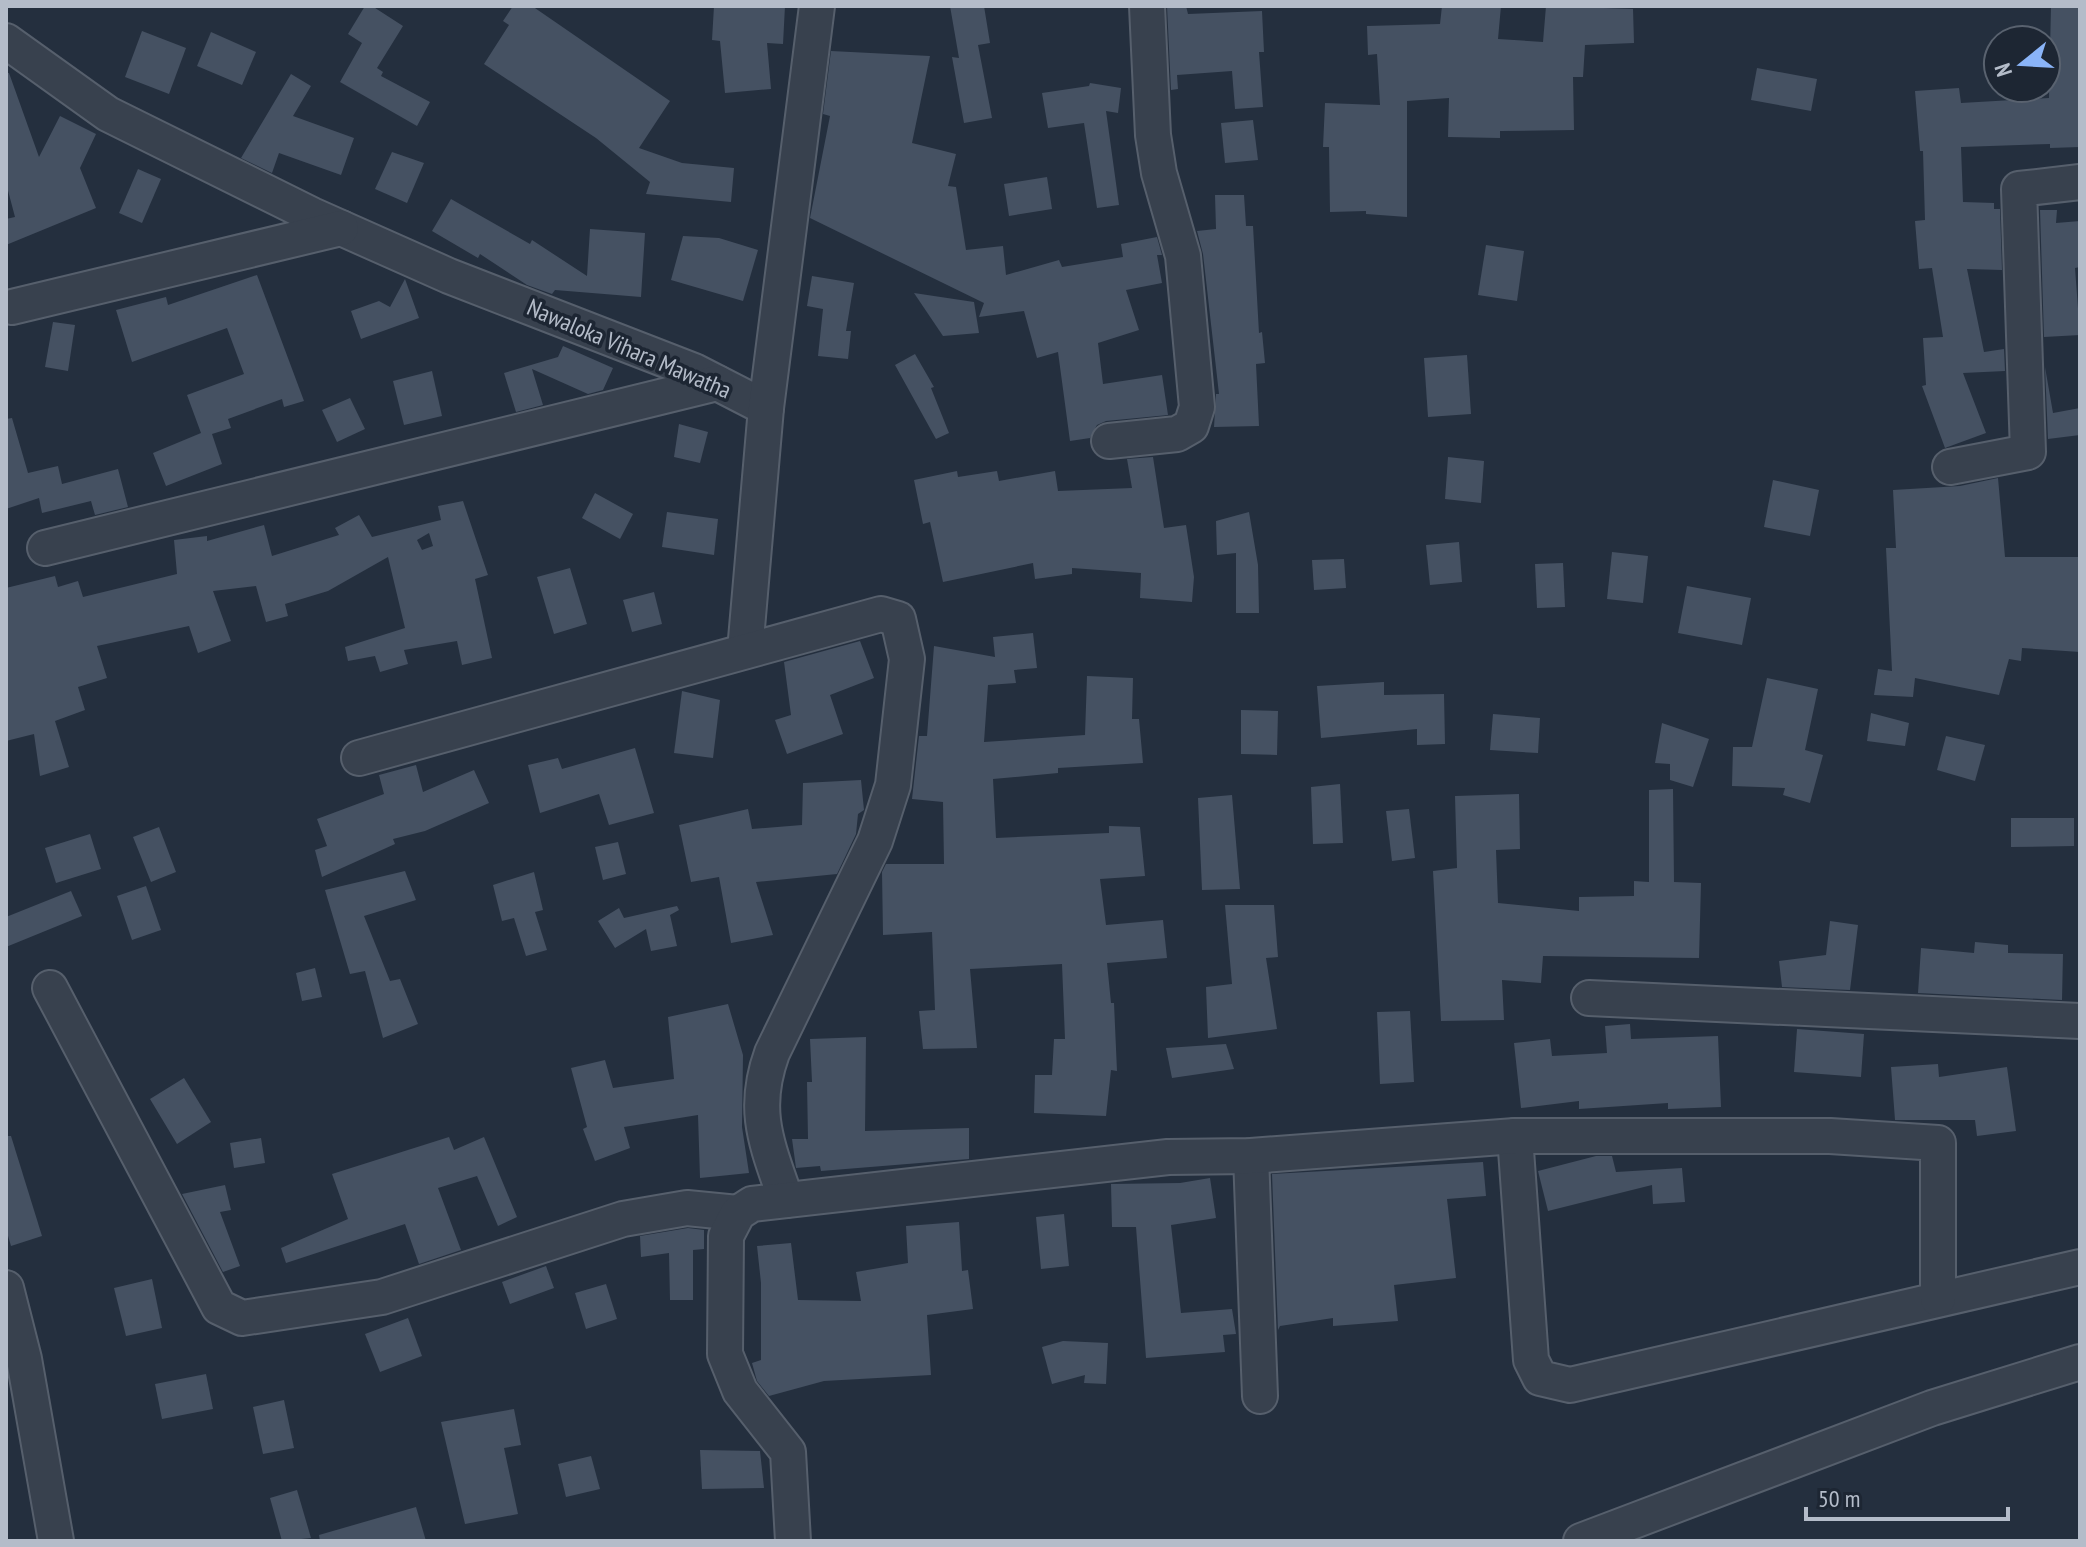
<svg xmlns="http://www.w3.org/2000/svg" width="2086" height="1547" font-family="'PT Sans Narrow',sans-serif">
  <rect width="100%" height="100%" fill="#242f3e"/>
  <g fill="#455162" fill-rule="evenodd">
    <polygon points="365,6 372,6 403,26 377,68 383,72 381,76 430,102 417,126 340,82 362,43 348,34"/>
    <polygon points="513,6 532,6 670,101 639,148 682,163 734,168 731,202 646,194 650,182 596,138 484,64 509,25 503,21"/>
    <polygon points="714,6 785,6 783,44 767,43 771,89 725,93 720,41 712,40"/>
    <polygon points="950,6 984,6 990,43 978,45 992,118 964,123 952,57 959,58"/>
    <polygon points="1167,6 1186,6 1188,14 1262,11 1264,52 1259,52 1263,107 1235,109 1232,71 1177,75 1178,89 1171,90"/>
    <polygon points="1442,6 1501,6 1498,39 1543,42 1546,6 1633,9 1634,43 1585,45 1583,77 1573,77 1574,130 1500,131 1500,138 1448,137 1449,98 1407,101 1407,217 1366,214 1366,211 1330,212 1329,147 1323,147 1325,103 1380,105 1377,54 1368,55 1367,26 1440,24"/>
    <polygon points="2051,6 2080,6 2080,147 2050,148 2050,144 1961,147 1963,202 1994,203 1994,209 2000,209 2002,270 1967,269 1984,352 2004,349 2005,371 1963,373 1986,433 1945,448 1922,386 1926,385 1923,338 1943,337 1932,268 1919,269 1915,221 1925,220 1923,151 1920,151 1915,91 1959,88 1961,103 2049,98"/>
    <polygon points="142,31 186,48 169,94 125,77"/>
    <polygon points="211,32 256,52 242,85 197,66"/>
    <polygon points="831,51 930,56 912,143 956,154 948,186 956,187 966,250 1003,246 1006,275 1059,260 1062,267 1123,257 1121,244 1157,237 1162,255 1157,255 1162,283 1126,290 1139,330 1098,343 1103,384 1162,375 1168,415 1106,421 1097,425 1090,438 1070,441 1058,352 1037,358 1024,311 979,317 984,303 810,218 830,116 823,114"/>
    <polygon points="1757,68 1817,79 1811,111 1751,100"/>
    <polygon points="6,73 9,73 39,157 60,116 96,134 80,168 96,208 6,245 6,219 15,217 6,183"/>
    <polygon points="291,74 311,86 293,116 354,138 341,175 279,153 272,173 241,158"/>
    <polygon points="1090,83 1121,88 1118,113 1106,111 1119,205 1097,208 1084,123 1048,128 1042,93 1089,86"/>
    <polygon points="1253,120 1258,160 1225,163 1221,123"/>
    <polygon points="392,152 424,163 407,203 375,189"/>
    <polygon points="138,169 161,179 142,223 119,213"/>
    <polygon points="1047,177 1052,209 1009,216 1004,184"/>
    <polygon points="1215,195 1244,195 1246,226 1253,226 1259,333 1262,332 1265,363 1256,364 1259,426 1214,427 1216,394 1219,394 1203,254 1197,231 1216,229"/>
    <polygon points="451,199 530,244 532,240 587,276 590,229 645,233 641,297 555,290 552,294 527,285 480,254 478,258 432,231"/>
    <polygon points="2040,210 2057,210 2056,223 2080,221 2080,267 2075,268 2080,335 2044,337"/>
    <polygon points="683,236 719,238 758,250 743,301 671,280"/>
    <polygon points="1486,245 1524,251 1517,301 1478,295"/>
    <polygon points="257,275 304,401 284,407 282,399 228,419 231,428 212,434 222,464 166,486 153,453 201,433 187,395 244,374 227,328 132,362 116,310 166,297 168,305"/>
    <polygon points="812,276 854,283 846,331 851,331 848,359 818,356 823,309 807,306"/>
    <polygon points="405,279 419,318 361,339 351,311 379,301 390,307"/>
    <polygon points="914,293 974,302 979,333 943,336"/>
    <polygon points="53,322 75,325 68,371 45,367"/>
    <polygon points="563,346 613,368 603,390 588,394 532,369 543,405 516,412 504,373 558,357"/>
    <polygon points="915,354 934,387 931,388 949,433 936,439 895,365"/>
    <polygon points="1467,355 1471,414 1428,417 1424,358"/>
    <polygon points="2045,367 2053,413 2080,408 2080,435 2048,439"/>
    <polygon points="432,371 442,416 404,425 393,381"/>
    <polygon points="350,398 365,429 337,442 322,410"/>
    <polygon points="12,418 28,473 58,466 62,484 118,469 128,507 95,515 91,501 42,513 39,498 6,509 6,419"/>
    <polygon points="679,424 708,432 700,463 674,457"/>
    <polygon points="1153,457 1164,528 1186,525 1194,577 1192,602 1140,598 1141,573 1072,568 1072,574 1035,579 1033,563 943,582 930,522 923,524 914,480 957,471 958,477 997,471 999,481 1055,471 1058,491 1132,488 1127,459"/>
    <polygon points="1448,457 1484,461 1481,503 1445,499"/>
    <polygon points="1998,478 2005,557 2080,557 2080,652 2022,648 2021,661 2009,659 1999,695 1915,678 1913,697 1874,695 1878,669 1892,671 1886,548 1896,548 1893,490 1960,486"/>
    <polygon points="1773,480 1819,490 1810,536 1764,527"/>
    <polygon points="595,493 633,514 620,539 582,518"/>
    <path d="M463,501l25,74 -13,4 17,79 -30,7 -5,-24 -53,9 4,14 -28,8 -5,-16 -27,5 -3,-14 60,-19 -17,-71 -60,34 -43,13 3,12 -22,6 -10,-36 -43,5 18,50 -33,12 -9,-27 -92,20 10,32 -29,9 7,23 -30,11 14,46 -29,9 -6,-42 -28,7v-153l49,-12 3,11 20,-6 5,16 94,-23 -3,-34 33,-4v5l57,-16 8,31 67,-21 -4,-7 24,-13 13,22 69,-17 -3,-14zM429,533l4,13 -11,4 -5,-10z"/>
    <polygon points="667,512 718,519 714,555 662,547"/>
    <polygon points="1249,512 1258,565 1259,613 1236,613 1236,553 1217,555 1216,521"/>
    <polygon points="1459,542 1462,582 1430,585 1426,545"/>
    <polygon points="1612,552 1648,556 1643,603 1607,599"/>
    <polygon points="1344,559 1346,588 1314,590 1312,560"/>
    <polygon points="1563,563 1565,607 1537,608 1535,564"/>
    <polygon points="570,568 587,624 554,634 537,577"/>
    <polygon points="1687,586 1751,598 1742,645 1678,633"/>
    <polygon points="654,592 662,624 632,632 623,600"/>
    <polygon points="1033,633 1037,668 1014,670 1016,683 988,685 984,742 1085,735 1087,676 1133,678 1132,719 1139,719 1143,763 1058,768 1058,773 993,779 996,838 1109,833 1109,826 1140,827 1145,876 1100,879 1106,925 1163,920 1167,958 1107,963 1111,1003 1114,1003 1117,1071 1111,1070 1106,1116 1034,1113 1035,1075 1052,1075 1054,1039 1065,1039 1062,964 970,969 977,1048 923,1049 919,1011 935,1010 932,932 883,935 882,872 886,864 944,864 943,802 912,799 919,736 927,736 934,646 995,657 993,637"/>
    <polygon points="860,641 874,678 830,695 843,734 787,754 775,720 791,715 784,662"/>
    <polygon points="1767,678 1818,689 1805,750 1823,755 1810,803 1783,795 1785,788 1732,786 1733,747 1752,747"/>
    <polygon points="1384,682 1384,695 1444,694 1445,744 1417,745 1417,729 1321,738 1317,686"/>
    <polygon points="682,691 720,700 713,758 674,753"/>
    <polygon points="1241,710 1278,711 1277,755 1241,754"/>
    <polygon points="1871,713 1909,723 1905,746 1867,741"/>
    <polygon points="1493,714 1540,718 1538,753 1490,750"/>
    <polygon points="1662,723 1709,739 1693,787 1670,780 1670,764 1655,763"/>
    <polygon points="1946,736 1985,745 1975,781 1937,770"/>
    <polygon points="635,748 654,813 609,825 599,794 540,813 528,765 558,758 562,769"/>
    <polygon points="416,765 423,792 474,770 489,803 425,831 393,839 395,844 322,877 315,850 327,846 317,819 384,794 379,775"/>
    <polygon points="861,780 864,810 858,814 856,834 837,874 756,882 773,935 731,943 719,877 691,882 679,825 748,809 752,829 802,825 803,783"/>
    <polygon points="1340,784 1343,843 1313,844 1311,787"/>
    <polygon points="1673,789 1674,882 1701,883 1699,958 1543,956 1541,983 1502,980 1504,1020 1441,1021 1433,871 1457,868 1455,796 1519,794 1520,849 1496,850 1498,903 1579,911 1579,897 1634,896 1634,881 1649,882 1649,790"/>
    <polygon points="1232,795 1240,889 1202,890 1198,798"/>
    <polygon points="1409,809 1415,858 1392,861 1386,811"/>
    <polygon points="2011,818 2074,818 2074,846 2011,847"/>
    <polygon points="159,827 176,872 151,882 133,837"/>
    <polygon points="90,834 101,869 56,883 45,848"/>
    <polygon points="618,842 626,874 603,880 595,847"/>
    <polygon points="405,871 416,900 364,916 390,981 400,979 418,1024 383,1038 365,971 350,974 325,890"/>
    <polygon points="534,872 543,910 535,912 547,950 526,956 514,918 502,921 493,885"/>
    <polygon points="146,886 161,930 132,940 117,896"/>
    <polygon points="71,891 82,916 6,947 6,917"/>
    <polygon points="1225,905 1274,905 1278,957 1266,958 1277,1029 1208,1038 1206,987 1232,984"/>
    <polygon points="677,906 679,910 670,915 677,946 651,951 646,929 615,948 598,921 619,908 624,918"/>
    <polygon points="1830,921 1858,925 1850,990 1782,987 1779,961 1826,955"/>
    <polygon points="1975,942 2008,945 2008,953 2063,954 2062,1000 1918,993 1921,948 1974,953"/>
    <polygon points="315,968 322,997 302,1001 296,973"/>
    <polygon points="728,1004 743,1055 742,1127 749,1173 700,1178 698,1115 624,1127 630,1148 595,1161 583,1129 587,1127 571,1068 605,1060 613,1088 674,1079 668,1017"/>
    <polygon points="1410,1011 1414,1082 1380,1084 1377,1012"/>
    <polygon points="1630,1024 1631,1039 1718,1036 1721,1107 1668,1109 1668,1103 1579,1109 1579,1101 1521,1108 1514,1043 1550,1039 1552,1056 1607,1053 1605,1026"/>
    <polygon points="1797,1029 1864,1034 1861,1077 1794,1072"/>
    <polygon points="866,1037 865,1131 969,1128 969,1159 821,1171 820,1166 796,1168 792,1139 808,1139 807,1082 812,1082 810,1039"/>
    <polygon points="1226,1044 1234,1069 1172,1078 1166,1048"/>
    <polygon points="1938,1064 1939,1077 2007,1067 2016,1131 1977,1136 1975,1120 1895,1120 1891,1067"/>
    <polygon points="184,1078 211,1122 177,1144 150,1099"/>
    <polygon points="6,1136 11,1136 42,1236 11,1246 6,1229"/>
    <polygon points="449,1137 454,1150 484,1137 517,1217 498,1226 477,1176 438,1188 461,1250 419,1264 405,1224 286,1263 281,1248 348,1219 332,1174"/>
    <polygon points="261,1138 265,1163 234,1168 230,1143"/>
    <polygon points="1596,1156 1612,1156 1616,1172 1682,1168 1685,1202 1653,1204 1652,1185 1548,1211 1538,1171"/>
    <polygon points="1483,1162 1486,1196 1447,1199 1456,1278 1394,1285 1398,1321 1333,1326 1333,1318 1280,1326 1278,1330 1272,1174"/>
    <polygon points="1210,1178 1216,1218 1171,1225 1181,1313 1232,1309 1236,1334 1223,1335 1225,1352 1146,1358 1136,1227 1112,1227 1111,1184 1180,1183"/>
    <polygon points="225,1185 231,1210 220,1212 240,1266 223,1272 182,1194"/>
    <polygon points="1064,1214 1069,1266 1041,1269 1036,1217"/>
    <polygon points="959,1222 962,1271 968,1270 973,1309 927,1315 931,1375 824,1381 769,1396 757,1381 752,1363 761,1360 761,1283 757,1246 791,1243 798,1300 861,1301 856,1272 908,1263 906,1226"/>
    <polygon points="688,1228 704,1230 704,1249 693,1250 693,1300 670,1300 669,1253 641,1257 640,1236"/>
    <polygon points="546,1266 554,1288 510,1304 502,1282"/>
    <polygon points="152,1279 162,1328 126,1336 114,1288"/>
    <polygon points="606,1284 617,1319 586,1329 575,1293"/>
    <polygon points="408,1318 422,1356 380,1372 365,1334"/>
    <polygon points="1063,1341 1108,1343 1106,1384 1084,1383 1085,1375 1052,1384 1042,1347"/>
    <polygon points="206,1374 213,1409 162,1419 155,1384"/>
    <polygon points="284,1400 294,1448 263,1454 253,1407"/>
    <polygon points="514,1409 521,1445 504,1448 518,1514 465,1524 441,1422"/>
    <polygon points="700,1450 760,1451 764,1488 702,1489"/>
    <polygon points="591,1456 600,1489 566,1497 558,1464"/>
    <polygon points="297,1490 311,1538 282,1541 270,1498"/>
    <polygon points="416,1507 426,1541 320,1541 319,1535"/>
  </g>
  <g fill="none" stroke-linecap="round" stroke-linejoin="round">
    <defs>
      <g id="minor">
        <polyline points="6,41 108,114 312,215 449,276 694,371 766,408"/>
        <polyline points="12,307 341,228"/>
        <polyline points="1109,441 1177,434 1191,426 1197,407 1183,256 1159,173 1153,135 1147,6"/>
        <polyline points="1950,467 2028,452 2019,189 2080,182"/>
        <polyline points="45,548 717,383"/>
        <polyline points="745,651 766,408 817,6"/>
        <path d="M359,758l522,-144 17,5 9,40 -14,126 -18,56 -103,212c-21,58 -5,91 14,147"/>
        <polyline points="50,988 219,1307 242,1318 382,1297 623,1219 687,1208 738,1213"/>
        <polyline points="1589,998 2080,1021"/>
        <polyline points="1515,1136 1531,1360 1540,1378 1570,1385 2080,1267"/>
        <polyline points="1251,1156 1260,1396"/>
        <polyline points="6,1288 24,1359 56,1541"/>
        <polyline points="793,1541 788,1452 740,1391 725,1354 726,1236 738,1213 752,1204 1168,1157 1251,1156 1515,1136 1830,1136 1938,1143 1938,1299"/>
        <polyline points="1581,1541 1932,1408 2080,1362"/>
      </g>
    </defs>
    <use href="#minor" stroke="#565f6c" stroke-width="38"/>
    <use href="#minor" stroke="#38414e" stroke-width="34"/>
  </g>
  <g text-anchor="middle" stroke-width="7" stroke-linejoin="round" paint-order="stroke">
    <g font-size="24" fill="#b4bcc9" stroke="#1d2633">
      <text transform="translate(629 349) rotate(23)" y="8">Nawaloka Vihara Mawatha</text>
    </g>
  </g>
  <rect width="2086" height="1547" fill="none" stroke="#b4bcc9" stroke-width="16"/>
  <g transform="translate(2022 64) rotate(252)"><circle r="38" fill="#1d2633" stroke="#59626f" stroke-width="2"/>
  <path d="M0-6L14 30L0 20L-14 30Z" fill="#8ab4f8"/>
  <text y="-12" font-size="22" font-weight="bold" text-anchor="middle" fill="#b4bcc9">N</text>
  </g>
  <path d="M1806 1507v12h202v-12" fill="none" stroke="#b4bcc9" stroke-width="4"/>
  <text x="1818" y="1507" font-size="24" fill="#b4bcc9" stroke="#1d2633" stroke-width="6" paint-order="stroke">50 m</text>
</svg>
